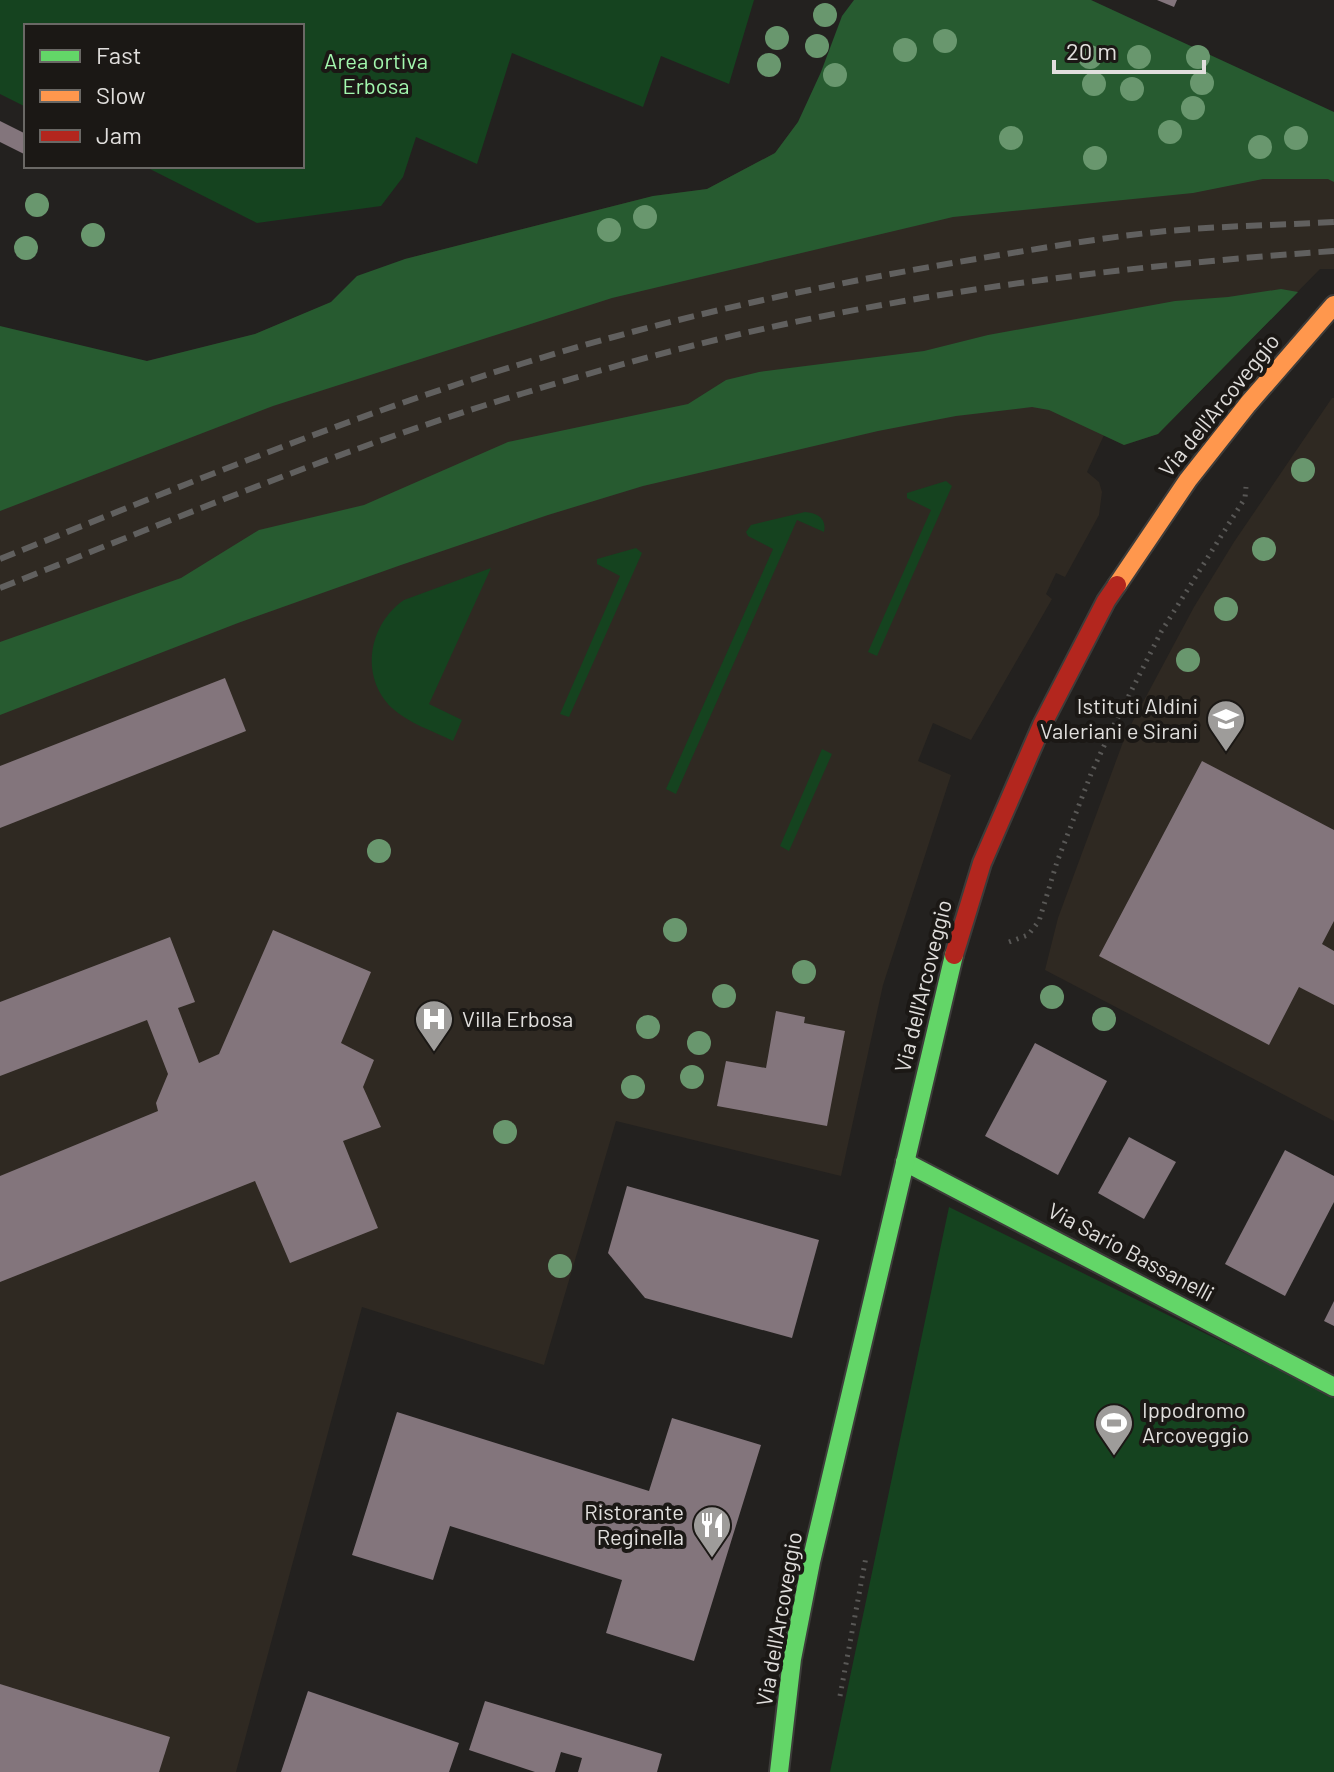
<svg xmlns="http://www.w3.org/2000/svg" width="1334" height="1772" font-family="Barlow,sans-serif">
  <rect width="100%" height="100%" fill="#23211f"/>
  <g fill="#2f2922">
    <polygon points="1334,112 1334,269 1320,269 1158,434 1124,445 1104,435 1087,472 1099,482 1102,492 1099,515 1065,577 1056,573 1046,594 1052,599 971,740 933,723 918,761 951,775 883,985 841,1176 616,1121 544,1365 362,1307 236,1772 0,1772 0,440 147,361 255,334 332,302 405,259 653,196 707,189 775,153 798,122"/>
    <polygon points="1332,398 1334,398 1334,1121 1045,970 1058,918 1126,734 1194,607 1234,542"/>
  </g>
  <g fill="#15431f">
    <polygon points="0,0 754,0 729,84 661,56 643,107 512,53 477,164 416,137 403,177 381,206 257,223 144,166 302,166 302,26 26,26 26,107 0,94"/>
    <polygon points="946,481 952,486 877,656 868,652 931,510 907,498 907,493"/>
    <path d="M805,512c12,1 22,6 19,20l-27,-12 -121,274 -10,-5 107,-240 -25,-13 -2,-4 5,-7z"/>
    <polygon points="636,548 642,553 569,717 560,714 620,576 597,564 597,559"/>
    <path d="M491,568l-62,136 33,16 -9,21c-20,-10 -45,-18 -61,-33 -33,-32 -23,-84 12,-108z"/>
    <polygon points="822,749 832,754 789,851 780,846"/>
    <polygon points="949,1207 1334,1397 1334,1772 830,1772"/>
  </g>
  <g fill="#275b30">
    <polygon points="854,0 1091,0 1334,112 1334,182 1328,179 1263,179 1193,193 953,217 612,298 273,406 0,511 0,326 147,361 255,334 331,302 357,276 405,259 653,196 707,189 775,153 798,122 821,72 842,16"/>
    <polygon points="1281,289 1298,292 1158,434 1124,445 1049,410 1032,407 956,416 878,431 643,486 548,515 401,565 238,623 0,715 0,642 181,578 259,530 364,505 508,442 688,404 726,380 759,372 924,351 988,335 1175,301 1228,297"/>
  </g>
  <g fill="#83757c">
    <polygon points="1157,0 1177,0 1174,7"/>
    <polygon points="0,121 26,134 26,155 0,142"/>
    <polygon points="225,678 246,731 0,828 0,766"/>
    <polygon points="1202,761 1334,830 1334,921 1322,944 1334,951 1334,1005 1299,987 1269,1045 1099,956"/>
    <polygon points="273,930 371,972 341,1043 374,1060 363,1087 381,1127 343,1141 378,1228 290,1263 255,1181 0,1282 0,1176 158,1111 156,1103 168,1074 147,1020 0,1076 0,1002 170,937 195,1002 178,1008 199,1063 219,1054"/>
    <polygon points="776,1011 805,1017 804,1023 845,1031 827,1126 717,1106 726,1061 766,1068"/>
    <polygon points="1035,1043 1107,1081 1058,1175 985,1136"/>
    <polygon points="1129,1137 1176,1162 1144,1219 1098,1193"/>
    <polygon points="1285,1150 1334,1176 1334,1202 1285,1296 1225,1264"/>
    <polygon points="627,1186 819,1240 792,1338 645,1298 608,1253"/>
    <polygon points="1334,1301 1334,1326 1324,1321"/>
    <polygon points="397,1412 649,1491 672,1418 761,1445 694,1661 606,1633 622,1580 450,1526 433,1580 352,1555"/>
    <polygon points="0,1684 170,1737 159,1772 0,1772"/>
    <polygon points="308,1691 459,1743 449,1772 281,1772"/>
    <polygon points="485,1701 662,1754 657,1772 578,1772 582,1758 561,1752 555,1772 535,1772 469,1750"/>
  </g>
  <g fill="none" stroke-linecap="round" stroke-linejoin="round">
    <defs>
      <g id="fast">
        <polyline points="905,1162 1334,1387"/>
        <polyline points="779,1772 792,1659 811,1562 954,955"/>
      </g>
      <polyline id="slow" points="1117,585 1188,480 1248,404 1334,305"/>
      <polyline id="jam" points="954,955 982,863 1042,725 1106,601 1117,585"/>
    </defs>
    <use href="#fast" stroke="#3d3c3a" stroke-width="22"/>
    <use href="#slow" stroke="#3d3c3a" stroke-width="22"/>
    <use href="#jam" stroke="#3d3c3a" stroke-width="22"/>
    <g stroke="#595856" stroke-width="5" stroke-dasharray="2 6" stroke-linecap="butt">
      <polyline points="1009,942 1028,935 1039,921 1057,862 1091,774 1110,733 1161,632 1245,498 1246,487"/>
      <polyline points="840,1696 866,1557"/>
    </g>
    <use href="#fast" stroke="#63d668" stroke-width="18"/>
    <use href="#slow" stroke="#ff974d" stroke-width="18"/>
    <use href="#jam" stroke="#b3261e" stroke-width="18"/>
    <g stroke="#61605f" stroke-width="6" stroke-dasharray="16 8" stroke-linecap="butt">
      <path d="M0,559c172,-69 344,-141 521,-195 151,-47 304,-80 461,-106 61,-10 123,-21 185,-27 56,-5 112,-6 167,-9"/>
      <path d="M0,588c172,-68 344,-140 521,-194 88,-27 179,-52 269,-71 179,-38 361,-59 544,-72"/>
    </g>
  </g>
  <g fill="#69976e">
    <circle cx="825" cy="15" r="12"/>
    <circle cx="777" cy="38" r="12"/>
    <circle cx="945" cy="41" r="12"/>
    <circle cx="817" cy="46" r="12"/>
    <circle cx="905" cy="50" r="12"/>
    <circle cx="1090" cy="57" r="12"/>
    <circle cx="1139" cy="57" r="12"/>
    <circle cx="1198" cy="57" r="12"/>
    <circle cx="769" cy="65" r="12"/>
    <circle cx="835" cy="75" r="12"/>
    <circle cx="1202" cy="83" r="12"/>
    <circle cx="1094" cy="84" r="12"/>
    <circle cx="1132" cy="89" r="12"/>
    <circle cx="1193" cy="108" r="12"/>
    <circle cx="1170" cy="132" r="12"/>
    <circle cx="1011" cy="138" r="12"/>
    <circle cx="1296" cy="138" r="12"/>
    <circle cx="1260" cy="147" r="12"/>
    <circle cx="1095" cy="158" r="12"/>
    <circle cx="37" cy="205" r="12"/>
    <circle cx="645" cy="217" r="12"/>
    <circle cx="609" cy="230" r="12"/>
    <circle cx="93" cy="235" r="12"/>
    <circle cx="26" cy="248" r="12"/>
    <circle cx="1303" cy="470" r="12"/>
    <circle cx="1264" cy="549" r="12"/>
    <circle cx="1226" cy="609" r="12"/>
    <circle cx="1188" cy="660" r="12"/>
    <circle cx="379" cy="851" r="12"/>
    <circle cx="675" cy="930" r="12"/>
    <circle cx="804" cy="972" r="12"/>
    <circle cx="724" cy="996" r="12"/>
    <circle cx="1052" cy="997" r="12"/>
    <circle cx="1104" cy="1019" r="12"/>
    <circle cx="648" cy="1027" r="12"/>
    <circle cx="699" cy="1043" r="12"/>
    <circle cx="692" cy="1077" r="12"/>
    <circle cx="633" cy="1087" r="12"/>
    <circle cx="505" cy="1132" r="12"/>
    <circle cx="560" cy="1266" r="12"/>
  </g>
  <defs>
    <symbol id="school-pin" viewBox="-11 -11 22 30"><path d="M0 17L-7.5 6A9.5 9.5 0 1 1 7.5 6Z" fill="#9e9c9a" stroke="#1b1815"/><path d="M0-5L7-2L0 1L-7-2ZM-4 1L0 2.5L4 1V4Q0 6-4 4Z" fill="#fff"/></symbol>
    <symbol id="hospital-pin" viewBox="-11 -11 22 30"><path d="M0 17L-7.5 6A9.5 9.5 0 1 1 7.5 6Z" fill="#9e9c9a" stroke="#1b1815"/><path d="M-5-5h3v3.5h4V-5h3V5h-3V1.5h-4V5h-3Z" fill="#fff"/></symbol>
    <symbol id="stadium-pin" viewBox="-11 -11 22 30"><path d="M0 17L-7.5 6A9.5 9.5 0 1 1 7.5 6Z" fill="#9e9c9a" stroke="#1b1815"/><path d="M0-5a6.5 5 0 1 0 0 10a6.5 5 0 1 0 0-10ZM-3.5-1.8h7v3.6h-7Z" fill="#fff"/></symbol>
    <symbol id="restaurant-pin" viewBox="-11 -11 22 30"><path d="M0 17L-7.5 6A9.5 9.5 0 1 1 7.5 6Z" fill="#9e9c9a" stroke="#1b1815"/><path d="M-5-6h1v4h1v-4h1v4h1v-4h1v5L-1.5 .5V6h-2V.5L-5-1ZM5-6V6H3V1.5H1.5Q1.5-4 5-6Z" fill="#fff"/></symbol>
  </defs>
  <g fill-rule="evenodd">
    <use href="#school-pin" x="1204" y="697" width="44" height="60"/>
    <use href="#hospital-pin" x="412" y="997" width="44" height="60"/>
    <use href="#stadium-pin" x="1092" y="1401" width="44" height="60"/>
    <use href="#restaurant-pin" x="690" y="1503" width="44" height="60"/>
  </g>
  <g text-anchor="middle" stroke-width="8" stroke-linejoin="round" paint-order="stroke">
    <g font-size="22" fill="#a3f7ae" stroke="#1b1815">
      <text x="376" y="69">Area ortiva<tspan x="376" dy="25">Erbosa</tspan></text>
    </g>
    <g font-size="22" fill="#e1dfdd" stroke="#1b1815">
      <text transform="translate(1219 405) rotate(-51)" y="8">Via dell'Arcoveggio</text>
      <text transform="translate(923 986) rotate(-76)" y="8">Via dell'Arcoveggio</text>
      <text transform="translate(1131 1252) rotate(28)" y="8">Via Sario Bassanelli</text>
      <text transform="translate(779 1619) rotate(-80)" y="8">Via dell'Arcoveggio</text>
    </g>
    <g font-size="22" fill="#e1dfdd" stroke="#1b1815" text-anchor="end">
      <text x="1198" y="714">Istituti Aldini<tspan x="1198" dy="25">Valeriani e Sirani</tspan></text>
      <text x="462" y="1027" text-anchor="start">Villa Erbosa</text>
      <text x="1142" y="1418" text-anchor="start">Ippodromo<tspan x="1142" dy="25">Arcoveggio</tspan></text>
      <text x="684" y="1520">Ristorante<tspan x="684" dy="25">Reginella</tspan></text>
    </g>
  </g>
  <rect x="24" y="24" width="280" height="144" fill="#1b1815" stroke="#6a6865" stroke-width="2"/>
  <rect x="40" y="50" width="40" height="12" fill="#63d668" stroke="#6a6865" stroke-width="2"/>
  <text x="96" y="64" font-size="24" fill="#e1dfdd">Fast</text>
  <rect x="40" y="90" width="40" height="12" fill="#ff974d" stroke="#6a6865" stroke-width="2"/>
  <text x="96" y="104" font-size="24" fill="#e1dfdd">Slow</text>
  <rect x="40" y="130" width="40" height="12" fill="#b3261e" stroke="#6a6865" stroke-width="2"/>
  <text x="96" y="144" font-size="24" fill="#e1dfdd">Jam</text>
  <path d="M1054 60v12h150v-12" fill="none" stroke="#e1dfdd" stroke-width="4"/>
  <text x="1066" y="60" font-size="24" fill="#e1dfdd" stroke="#1b1815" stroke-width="6" paint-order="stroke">20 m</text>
</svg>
